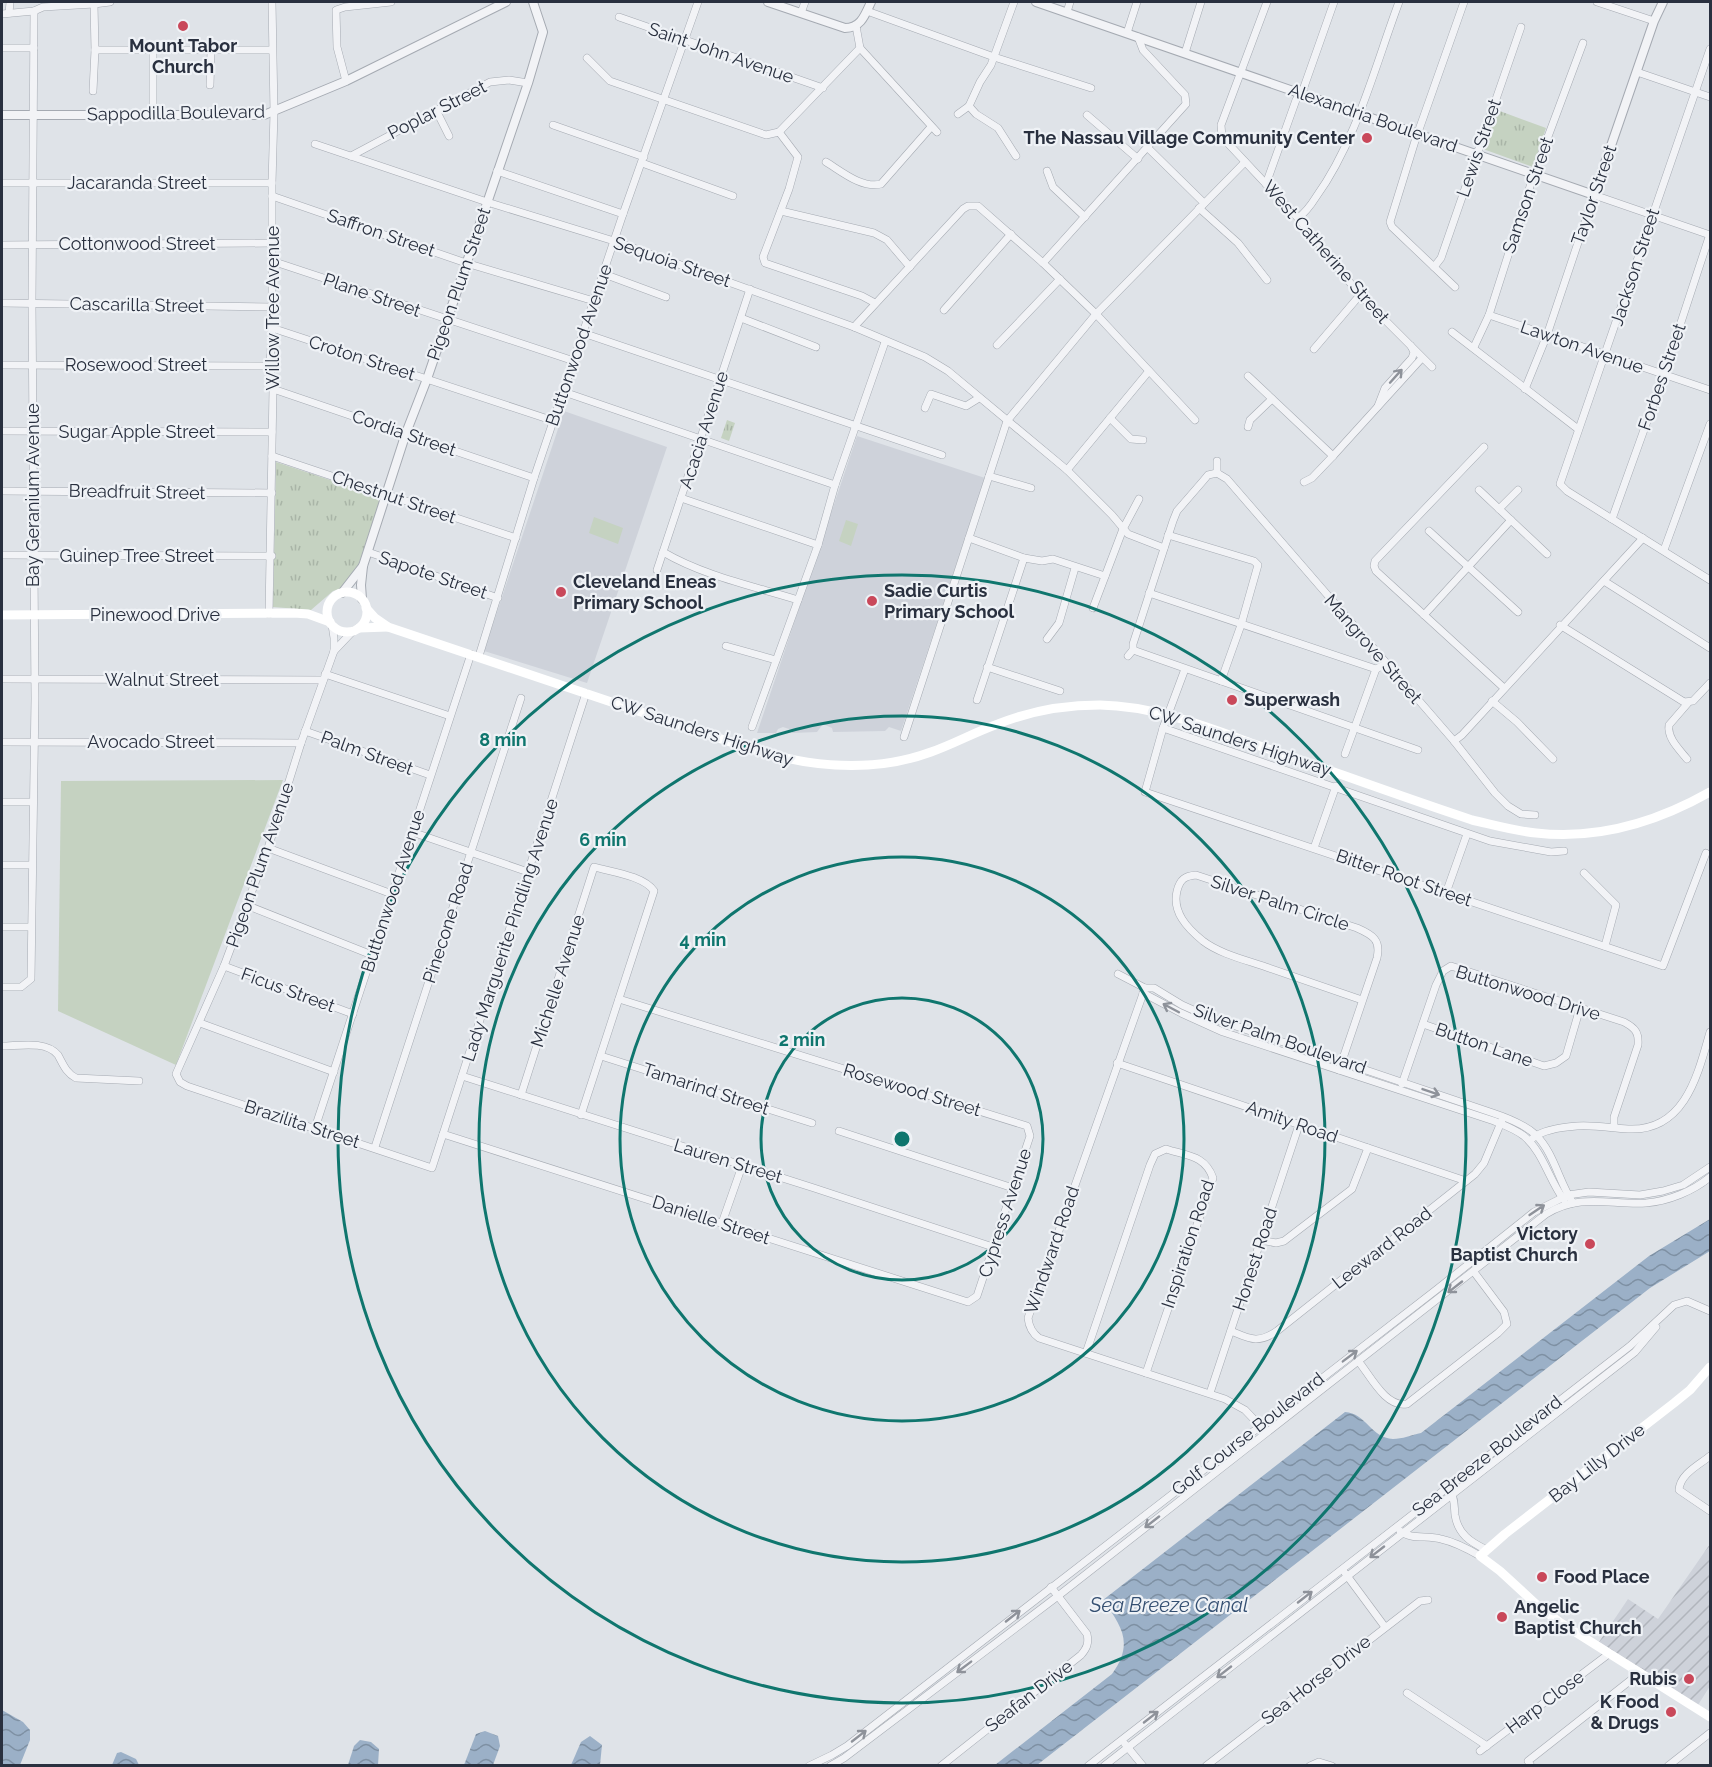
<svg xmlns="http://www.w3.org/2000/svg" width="1712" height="1767" font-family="Raleway,sans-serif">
  <defs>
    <pattern id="industrial-furrows" width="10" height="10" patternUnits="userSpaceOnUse" patternTransform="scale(1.5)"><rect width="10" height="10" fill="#ced2da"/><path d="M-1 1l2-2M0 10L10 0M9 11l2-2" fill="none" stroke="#b1b5bc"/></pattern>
    <pattern id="park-tufts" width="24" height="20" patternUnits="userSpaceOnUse" patternTransform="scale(1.5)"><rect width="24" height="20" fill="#c5d2c1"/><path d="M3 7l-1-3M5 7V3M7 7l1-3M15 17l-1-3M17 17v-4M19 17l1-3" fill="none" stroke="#a9b5a7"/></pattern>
    <pattern id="water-waves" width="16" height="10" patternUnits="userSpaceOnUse" patternTransform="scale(1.5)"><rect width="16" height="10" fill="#9bb0c7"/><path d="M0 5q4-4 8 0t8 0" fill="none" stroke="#7e90a3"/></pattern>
  </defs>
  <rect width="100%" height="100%" fill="#dfe3e8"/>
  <g fill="#ced2da">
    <polygon points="564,411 667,447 587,683 484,651"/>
    <polygon points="857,436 985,478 901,731 889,727 885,731 833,732 832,728 823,724 817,732 792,733 792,730 783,727 778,729 776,733 757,733"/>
  </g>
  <polygon fill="url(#industrial-furrows)" points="1710,1544 1710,1686 1698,1705 1599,1642 1628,1599 1658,1619"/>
  <g fill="#c5d2c1">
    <polygon points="594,517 623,528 618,544 589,533"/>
    <polygon points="846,520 858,524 851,546 839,541"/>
    <polygon points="283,780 176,1065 58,1011 61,781"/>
  </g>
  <g fill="url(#park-tufts)">
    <polygon points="1497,110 1546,128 1533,167 1483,149"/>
    <polygon points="727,420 735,423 729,441 721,438"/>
    <polygon points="276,462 381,497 358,566 342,588 333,591 311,610 273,607"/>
  </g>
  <g fill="url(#water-waves)">
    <path d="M1710,1219v32l-60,37 -613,477h-42l117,-91c22,-31 10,-47 -9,-74l242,-188c21,1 26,26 48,27 9,0 19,-4 28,-6l228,-177z"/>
    <polygon points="2,1710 23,1722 30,1730 30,1740 20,1765 2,1765"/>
    <polygon points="485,1731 498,1736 500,1746 493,1765 464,1765 476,1734"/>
    <polygon points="590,1736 602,1745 600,1765 571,1765 581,1742"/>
    <polygon points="360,1740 371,1742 379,1749 378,1765 348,1765 354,1746"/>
    <polygon points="121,1752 136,1759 139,1765 112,1765 117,1753"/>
  </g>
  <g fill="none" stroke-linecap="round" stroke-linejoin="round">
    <defs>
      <g id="minor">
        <polyline points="1014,2 991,65 980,82 969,106 976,114 998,128 1016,156"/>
        <polyline points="1267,2 1221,125 1222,137 1298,218 1360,295 1432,367"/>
        <polyline points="1597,2 1654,21"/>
        <polyline points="867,11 994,57 1091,88"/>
        <polyline points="1067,12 1070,2"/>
        <polyline points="9,13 10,2"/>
        <polyline points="801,13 805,2"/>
        <polyline points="2,14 34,11 43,7 94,4 110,2"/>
        <polyline points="619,17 823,88"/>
        <polyline points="856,26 860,48 937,132"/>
        <polyline points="1127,33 1137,2"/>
        <polyline points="2,48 34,48"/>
        <polyline points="1710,49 1560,484 1567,491 1710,580"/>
        <polyline points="95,50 272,50"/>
        <polyline points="1185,53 1201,2"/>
        <polyline points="587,58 610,81 766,135 779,132 860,48"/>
        <polyline points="1637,72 1710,97"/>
        <polyline points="346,81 337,47 336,10 345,7 391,2"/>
        <polyline points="210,85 211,50"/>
        <polyline points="93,91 95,50 94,4"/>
        <polyline points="436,110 449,136"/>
        <polyline points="958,114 969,106"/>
        <polyline points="1087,115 1138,159"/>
        <polyline points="153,116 153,51"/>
        <polyline points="553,125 644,157"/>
        <polyline points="779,132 798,157 789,189 763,257 765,263 862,296 875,303"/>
        <polyline points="315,144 487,202 614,241 854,327 925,357 948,371 1067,470 1112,515 1128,534 1164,548"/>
        <polyline points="1148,148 1204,203"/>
        <polyline points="351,156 490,82 509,80 528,83"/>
        <path d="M826,162c15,9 36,27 55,22l50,-57"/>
        <polyline points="642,163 733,196"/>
        <polyline points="497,171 623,214"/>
        <polyline points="1047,171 1053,187 1085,217"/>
        <polyline points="2,183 272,183"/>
        <polyline points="1266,184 1296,100 1304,87 1334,2"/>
        <polyline points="272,196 466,263 594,301"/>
        <polyline points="1199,208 1238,243 1267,280"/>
        <polyline points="781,211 874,233 887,240 910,267"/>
        <path d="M1298,218c8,-6 13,-13 18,-21 40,-55 59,-131 83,-195"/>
        <polyline points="2,245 272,243"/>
        <polyline points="272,261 574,361"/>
        <polyline points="1043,263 1186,104 1185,95 1143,50 1138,37"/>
        <polyline points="1434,267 1441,258 1521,27"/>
        <polyline points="604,274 666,297"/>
        <polyline points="1455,287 1392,227 1390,222 1415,141 1464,2"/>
        <polyline points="2,303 272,307"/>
        <polyline points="944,310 1011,234"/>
        <polyline points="1489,315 1710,390"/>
        <polyline points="741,318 816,347"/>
        <polyline points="854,327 963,209 968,206 978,206 1043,263 1096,314 1195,420"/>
        <polyline points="272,328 554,421"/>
        <polyline points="1452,332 1578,429"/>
        <polyline points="583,333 942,455"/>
        <polyline points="997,345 1060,279"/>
        <polyline points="1474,347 1489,315 1534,174 1583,43"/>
        <polyline points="1314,349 1360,295"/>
        <polyline points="2,365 270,366"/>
        <polyline points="1248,376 1333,456"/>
        <polyline points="273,389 534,478"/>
        <polyline points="1525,389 1547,335 1594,195 1710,235"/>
        <polyline points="564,392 835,485"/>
        <polyline points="1378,406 1385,388 1412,358 1414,352 1411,346"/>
        <polyline points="925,408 931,394 966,406 979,398"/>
        <polyline points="1110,418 1131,439 1143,440"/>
        <polyline points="1248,427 1250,420 1272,399"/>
        <polyline points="2,431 272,432"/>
        <polyline points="1484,447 1375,561 1374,566 1376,571 1504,688"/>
        <polyline points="272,456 516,538"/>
        <polyline points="1067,470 1149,371"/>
        <polyline points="1217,473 1227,479 1454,741 1495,793 1508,806 1521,814 1535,815"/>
        <polyline points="1217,473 1217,461"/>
        <polyline points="989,476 1031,488"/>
        <polyline points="1304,482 1312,478 1333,456 1422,358"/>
        <polyline points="1479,490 1547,554"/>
        <polyline points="2,491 272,493"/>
        <polyline points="681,498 818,545"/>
        <polyline points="1499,509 1518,490"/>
        <polyline points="1612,519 1664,374 1710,234"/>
        <polyline points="1429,531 1518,612"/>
        <polyline points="1168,535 1254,561 1258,565 1241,625 1221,681"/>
        <polyline points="969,538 1024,558 977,700"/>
        <polyline points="1664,550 1710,424"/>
        <polyline points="368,552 498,598"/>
        <path d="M663,552c41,24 90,34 135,48"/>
        <polyline points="2,555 272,556"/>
        <polyline points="1024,558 1042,561 1053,559 1105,576"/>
        <polyline points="657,570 750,289"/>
        <polyline points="1604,581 1710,648"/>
        <polyline points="1149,593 1376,669 1382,666 1389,667"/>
        <polyline points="1093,608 1123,529 1139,499"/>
        <polyline points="269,614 273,389 270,366 272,328 272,183 274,112 272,2"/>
        <polyline points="1424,615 1511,520"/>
        <polyline points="332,625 334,638 334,651 301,743 268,848 224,966 176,1074 180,1082 187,1086 432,1168 586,693"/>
        <polyline points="1560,625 1684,702 1693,701 1710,683"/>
        <polyline points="1047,639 1059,623 1075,568"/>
        <polyline points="726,646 776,660"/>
        <polyline points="1133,650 1418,750"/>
        <polyline points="334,651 353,631"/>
        <polyline points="479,656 534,478 623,214 698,2"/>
        <polyline points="1128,656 1133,650 1133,644 1173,521 1177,511 1203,481 1208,475 1217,473"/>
        <polyline points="987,667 1060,691"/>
        <polyline points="1185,669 1163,728 1145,792 1663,966 1706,853"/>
        <polyline points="325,674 450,716"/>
        <polyline points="2,679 323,680"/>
        <polyline points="1492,701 1517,722 1553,759"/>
        <polyline points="752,727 818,545 835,485 885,342"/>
        <polyline points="1163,728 1490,841 1551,852 1564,851"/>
        <polyline points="305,731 430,775"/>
        <polyline points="904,737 1007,421 1096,314 1245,162"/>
        <polyline points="1454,741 1462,735 1643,538"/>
        <polyline points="2,742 301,743"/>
        <polyline points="1345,754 1376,669"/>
        <path d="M1687,759c-8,-10 -20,-21 -18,-34l19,-22"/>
        <polyline points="2,802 33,802"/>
        <polyline points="412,832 528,872"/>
        <polyline points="268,848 392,894"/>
        <polyline points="1314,848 1336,786"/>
        <polyline points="2,865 31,865"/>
        <polyline points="1584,873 1616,905 1605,946"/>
        <polyline points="1446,893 1467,834"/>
        <polyline points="246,905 372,955"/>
        <polyline points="2,927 31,927"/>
        <polyline points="224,966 353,1014"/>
        <polyline points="1118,974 1145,988"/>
        <polyline points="2,987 21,987 31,979 35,698 32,303 34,11"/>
        <path d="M1143,993l38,20 42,19 271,89c10,4 21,8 30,15 19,16 25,44 40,64"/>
        <polyline points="200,1023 334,1072"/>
        <polyline points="1423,1024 1544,1066 1556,1063 1566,1056 1580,1008"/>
        <path d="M2,1046c16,0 44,-6 56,9 5,9 8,18 18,23l63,3"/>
        <polyline points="601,1056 812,1123"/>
        <polyline points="1117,1063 1466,1181"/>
        <path d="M1339,1070l38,-112c4,-18 -4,-23 -20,-30l-161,-53c-11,1 -16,4 -19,16 -5,21 10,37 26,50 17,13 43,19 63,26 32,11 64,22 96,33"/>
        <polyline points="462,1076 814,1188 993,1247"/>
        <path d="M1402,1084l34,-99 7,-14 8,-5 173,56c11,6 15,10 14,23l-24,72v9"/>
        <path d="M521,1095l73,-228c18,5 50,9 60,24l-73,224"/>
        <polyline points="315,1128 471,654"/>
        <polyline points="839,1131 1013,1188"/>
        <polyline points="443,1134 968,1302 977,1296 1030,1136 1027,1126 619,999"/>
        <path d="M1533,1138c11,-9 30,-11 44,-12 20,-1 33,2 51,3 57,3 70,-55 82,-97"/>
        <polyline points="375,1147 521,698"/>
        <polyline points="722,1223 742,1166"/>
        <polyline points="1261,1240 1276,1243 1284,1241 1352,1189 1368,1148"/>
        <path d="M1231,1331c19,8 27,13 46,0l198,-157 9,-11 18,-43"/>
        <path d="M1086,1353l64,-188 5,-11 11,-5c21,7 39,6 47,29l-67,195"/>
        <path d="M1359,1362c12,15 27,46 48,42l91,-71 9,-9 -3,-12 -30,-40"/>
        <polyline points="1210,1393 1299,1125"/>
        <path d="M1266,1432l-21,-22 -20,-11 -186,-61c-7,-5 -10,-11 -11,-20l117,-330h9l28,17 27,12 284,96c15,5 31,11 43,22 18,18 23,47 37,68"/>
        <path d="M1710,1456c-11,9 -30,18 -31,34l31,21"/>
        <path d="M1450,1491c5,7 4,15 5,24 3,19 15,27 32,35"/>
        <path d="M1400,1531c11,9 27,4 41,8 14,3 27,10 39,17"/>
        <polyline points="1345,1573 1385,1627"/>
        <polyline points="1407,1693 1487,1746"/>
        <polyline points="1125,1744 1143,1766"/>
        <polyline points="1480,1751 1610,1653"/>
        <polyline points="809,1766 832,1755 847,1746 1436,1290 1534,1212 1568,1195 1589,1192 1640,1195 1663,1191 1683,1185 1710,1167"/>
        <path d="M830,1766l14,-8 214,-162 488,-382c35,-21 63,-9 100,-11 23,-2 47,-12 64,-26"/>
        <path d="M941,1766l140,-111c6,-7 8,-12 6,-21l-36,-47"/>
        <polyline points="1088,1766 1630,1346 1674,1305 1687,1301 1710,1311"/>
        <polyline points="1104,1766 1635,1352 1656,1327"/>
        <polyline points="1206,1766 1420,1601 1428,1600"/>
        <polyline points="1310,1766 1319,1762 1332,1766"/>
        <polyline points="1531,1766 1528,1761 1641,1672"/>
        <polyline points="1668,1766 1710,1733"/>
      </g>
      <g id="tertiary">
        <path d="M768,2l77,26c16,0 20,-13 26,-26"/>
        <polyline points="1036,2 1594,195 1654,21 1663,2"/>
        <polyline points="2,115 264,115 346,81 506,2"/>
        <polyline points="342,593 363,566"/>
        <polyline points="362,599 361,585 363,566 406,433 427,379 528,83 543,32 533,2"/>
      </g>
    </defs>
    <use href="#minor" stroke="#a5aab2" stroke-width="8"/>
    <use href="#tertiary" stroke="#a5aab2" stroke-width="10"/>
    <use href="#minor" stroke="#f2f3f6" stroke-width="7"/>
    <use href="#tertiary" stroke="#f2f3f6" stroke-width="8"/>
    <g stroke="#fff" stroke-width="9">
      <circle cx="347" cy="612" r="20"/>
      <path d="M366,608l9,10 13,9 360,121c60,19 123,26 183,4 23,-8 44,-20 67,-28 32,-13 68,-19 102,-19 54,1 104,21 154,39 73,25 145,52 218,76 22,5 43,11 64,13 61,7 121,-11 174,-41"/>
      <polyline points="2,615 294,613 308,614 330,622"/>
      <polyline points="359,628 388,627"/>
      <polyline points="1710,1367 1690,1390 1674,1403 1505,1534 1480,1556 1500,1571 1538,1606 1561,1623 1710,1717"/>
    </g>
  </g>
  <defs><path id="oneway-shaft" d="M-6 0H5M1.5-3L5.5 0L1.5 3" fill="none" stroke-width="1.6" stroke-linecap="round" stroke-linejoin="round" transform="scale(1.5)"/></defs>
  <g stroke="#8e929a">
    <use href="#oneway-shaft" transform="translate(1396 376) rotate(-48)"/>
    <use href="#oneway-shaft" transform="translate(1171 1008) rotate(-152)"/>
    <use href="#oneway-shaft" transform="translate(1431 1092) rotate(19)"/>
    <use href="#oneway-shaft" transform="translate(1537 1210) rotate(-34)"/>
    <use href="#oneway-shaft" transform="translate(1455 1287) rotate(142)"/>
    <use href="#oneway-shaft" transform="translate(1350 1356) rotate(-37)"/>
    <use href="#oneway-shaft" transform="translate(1152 1522) rotate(142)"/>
    <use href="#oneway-shaft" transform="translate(1377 1552) rotate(142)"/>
    <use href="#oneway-shaft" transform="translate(1305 1597) rotate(-38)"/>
    <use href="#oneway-shaft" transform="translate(1013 1616) rotate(-38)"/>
    <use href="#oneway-shaft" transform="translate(964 1667) rotate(143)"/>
    <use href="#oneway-shaft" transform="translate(1224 1672) rotate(142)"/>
    <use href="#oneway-shaft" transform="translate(1151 1717) rotate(-38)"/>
    <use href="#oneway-shaft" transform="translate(859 1736) rotate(-38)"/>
  </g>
  <g fill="none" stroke="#0f766e" stroke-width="3">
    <circle cx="902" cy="1139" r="141"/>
    <circle cx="902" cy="1139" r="282"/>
    <circle cx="902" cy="1139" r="423"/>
    <circle cx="902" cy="1139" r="564"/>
  </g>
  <g fill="#c9485a" stroke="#eff2f6" stroke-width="2">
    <circle cx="183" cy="26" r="6"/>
    <circle cx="1367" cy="138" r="6"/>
    <circle cx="561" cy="592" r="6"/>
    <circle cx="872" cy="601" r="6"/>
    <circle cx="1232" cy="700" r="6"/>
    <circle cx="1590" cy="1244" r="6"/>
    <circle cx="1542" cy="1577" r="6"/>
    <circle cx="1502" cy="1617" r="6"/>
    <circle cx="1689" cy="1679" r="6"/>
    <circle cx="1671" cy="1712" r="6"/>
  </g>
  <g text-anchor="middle" stroke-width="4.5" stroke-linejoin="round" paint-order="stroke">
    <g font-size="18" font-weight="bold" fill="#29303f" stroke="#eff2f6" text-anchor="start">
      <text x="183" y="52" text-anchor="middle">Mount Tabor<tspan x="183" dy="21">Church</tspan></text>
      <text x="1355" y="144" text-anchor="end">The Nassau Village Community Center</text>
      <text x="573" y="588">Cleveland Eneas<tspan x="573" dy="21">Primary School</tspan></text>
      <text x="884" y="597">Sadie Curtis<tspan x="884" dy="21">Primary School</tspan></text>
      <text x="1244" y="706">Superwash</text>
      <text x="1578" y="1240" text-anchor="end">Victory<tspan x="1578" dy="21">Baptist Church</tspan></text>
      <text x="1554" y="1583">Food Place</text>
      <text x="1514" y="1613">Angelic<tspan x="1514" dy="21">Baptist Church</tspan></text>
      <text x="1677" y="1685" text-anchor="end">Rubis</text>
      <text x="1659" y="1708" text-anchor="end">K Food<tspan x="1659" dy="21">&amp; Drugs</tspan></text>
    </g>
    <g font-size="18" fill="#29303f" stroke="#eff2f6">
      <text transform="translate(721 53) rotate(19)" y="6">Saint John Avenue</text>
      <text transform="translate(437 110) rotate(-27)" y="6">Poplar Street</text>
      <text transform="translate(176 113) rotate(-1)" y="6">Sappodilla Boulevard</text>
      <text transform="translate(1373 118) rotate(19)" y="6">Alexandria Boulevard</text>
      <text transform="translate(1479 148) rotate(-71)" y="6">Lewis Street</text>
      <text x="137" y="189">Jacaranda Street</text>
      <text transform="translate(1528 195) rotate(-71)" y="6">Samson Street</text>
      <text transform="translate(1594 195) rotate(-71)" y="6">Taylor Street</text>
      <text transform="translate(381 233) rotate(19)" y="6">Saffron Street</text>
      <text x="137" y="250">Cottonwood Street</text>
      <text transform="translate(1326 252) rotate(49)" y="6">West Catherine Street</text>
      <text transform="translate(672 262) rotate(19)" y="6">Sequoia Street</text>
      <text transform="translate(1635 267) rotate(-72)" y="6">Jackson Street</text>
      <text transform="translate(459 284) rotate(-71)" y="6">Pigeon Plum Street</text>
      <text transform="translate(372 295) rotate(19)" y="6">Plane Street</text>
      <text transform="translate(137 305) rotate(1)" y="6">Cascarilla Street</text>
      <text transform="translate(273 308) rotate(-90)" y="6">Willow Tree Avenue</text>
      <text transform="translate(579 345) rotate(-71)" y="6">Buttonwood Avenue</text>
      <text transform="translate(1582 347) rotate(19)" y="6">Lawton Avenue</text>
      <text transform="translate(362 358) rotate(18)" y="6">Croton Street</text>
      <text x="136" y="371">Rosewood Street</text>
      <text transform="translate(1662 377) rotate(-71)" y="6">Forbes Street</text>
      <text transform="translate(704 430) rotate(-72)" y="6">Acacia Avenue</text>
      <text x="137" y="438">Sugar Apple Street</text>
      <text transform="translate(404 433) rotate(19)" y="6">Cordia Street</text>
      <text transform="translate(137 492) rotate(1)" y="6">Breadfruit Street</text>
      <text transform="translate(33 495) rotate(-90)" y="6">Bay Geranium Avenue</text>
      <text transform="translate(394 497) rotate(19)" y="6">Chestnut Street</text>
      <text x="137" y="562">Guinep Tree Street</text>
      <text transform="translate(433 575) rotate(19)" y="6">Sapote Street</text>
      <text x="155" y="621">Pinewood Drive</text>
      <text transform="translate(1373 649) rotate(49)" y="6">Mangrove Street</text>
      <text x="162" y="686">Walnut Street</text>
      <text transform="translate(702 731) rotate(18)" y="6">CW Saunders Highway</text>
      <text transform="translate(1240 741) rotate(18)" y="6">CW Saunders Highway</text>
      <text x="151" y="748">Avocado Street</text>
      <text transform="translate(367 753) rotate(20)" y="6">Palm Street</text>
      <text transform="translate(260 865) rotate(-71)" y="6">Pigeon Plum Avenue</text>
      <text transform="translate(1404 878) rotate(19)" y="6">Bitter Root Street</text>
      <text transform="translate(393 891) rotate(-72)" y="6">Buttonwood Avenue</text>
      <text transform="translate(1280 903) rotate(18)" y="6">Silver Palm Circle</text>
      <text transform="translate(448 923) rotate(-72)" y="6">Pinecone Road</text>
      <text transform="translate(510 930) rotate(-72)" y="6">Lady Marguerite Pindling Avenue</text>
      <text transform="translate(558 981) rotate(-72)" y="6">Michelle Avenue</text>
      <text transform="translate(288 990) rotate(20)" y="6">Ficus Street</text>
      <text transform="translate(1528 993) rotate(17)" y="6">Buttonwood Drive</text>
      <text transform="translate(1280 1039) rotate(19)" y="6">Silver Palm Boulevard</text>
      <text transform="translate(1484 1045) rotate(19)" y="6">Button Lane</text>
      <text transform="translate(706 1089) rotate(18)" y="6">Tamarind Street</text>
      <text transform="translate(912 1090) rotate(17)" y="6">Rosewood Street</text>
      <text transform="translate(1292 1122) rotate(19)" y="6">Amity Road</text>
      <text transform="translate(302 1124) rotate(18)" y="6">Brazilita Street</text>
      <text transform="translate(728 1161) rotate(17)" y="6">Lauren Street</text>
      <text transform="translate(1005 1213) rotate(-72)" y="6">Cypress Avenue</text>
      <text transform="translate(711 1220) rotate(18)" y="6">Danielle Street</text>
      <text transform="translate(1188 1244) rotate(-72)" y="6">Inspiration Road</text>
      <text transform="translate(1382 1248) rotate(-38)" y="6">Leeward Road</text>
      <text transform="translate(1052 1250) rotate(-71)" y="6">Windward Road</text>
      <text transform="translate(1255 1259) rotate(-72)" y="6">Honest Road</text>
      <text transform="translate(1248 1434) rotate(-38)" y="6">Golf Course Boulevard</text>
      <text transform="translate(1487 1456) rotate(-38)" y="6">Sea Breeze Boulevard</text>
      <text transform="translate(1597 1463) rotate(-38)" y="6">Bay Lilly Drive</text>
      <text transform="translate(1316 1680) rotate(-38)" y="6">Sea Horse Drive</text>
      <text transform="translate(1029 1696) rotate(-38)" y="6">Seafan Drive</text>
      <text transform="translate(1545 1702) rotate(-37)" y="6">Harp Close</text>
    </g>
    <g font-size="20" font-style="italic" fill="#344f71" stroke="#eff2f6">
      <text x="1169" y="1612">Sea Breeze Canal</text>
    </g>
  </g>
  <circle cx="902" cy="1139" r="9" fill="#0f766e" stroke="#eff2f6" stroke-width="3"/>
  <g font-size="18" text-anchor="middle" font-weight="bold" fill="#0f766e" stroke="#eff2f6" stroke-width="4.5" stroke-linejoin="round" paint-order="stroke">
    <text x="503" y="746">8 min</text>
    <text x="603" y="846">6 min</text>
    <text x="703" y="946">4 min</text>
    <text x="802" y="1046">2 min</text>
  </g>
  <rect width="1712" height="1767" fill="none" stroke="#29303f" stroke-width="6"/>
</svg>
